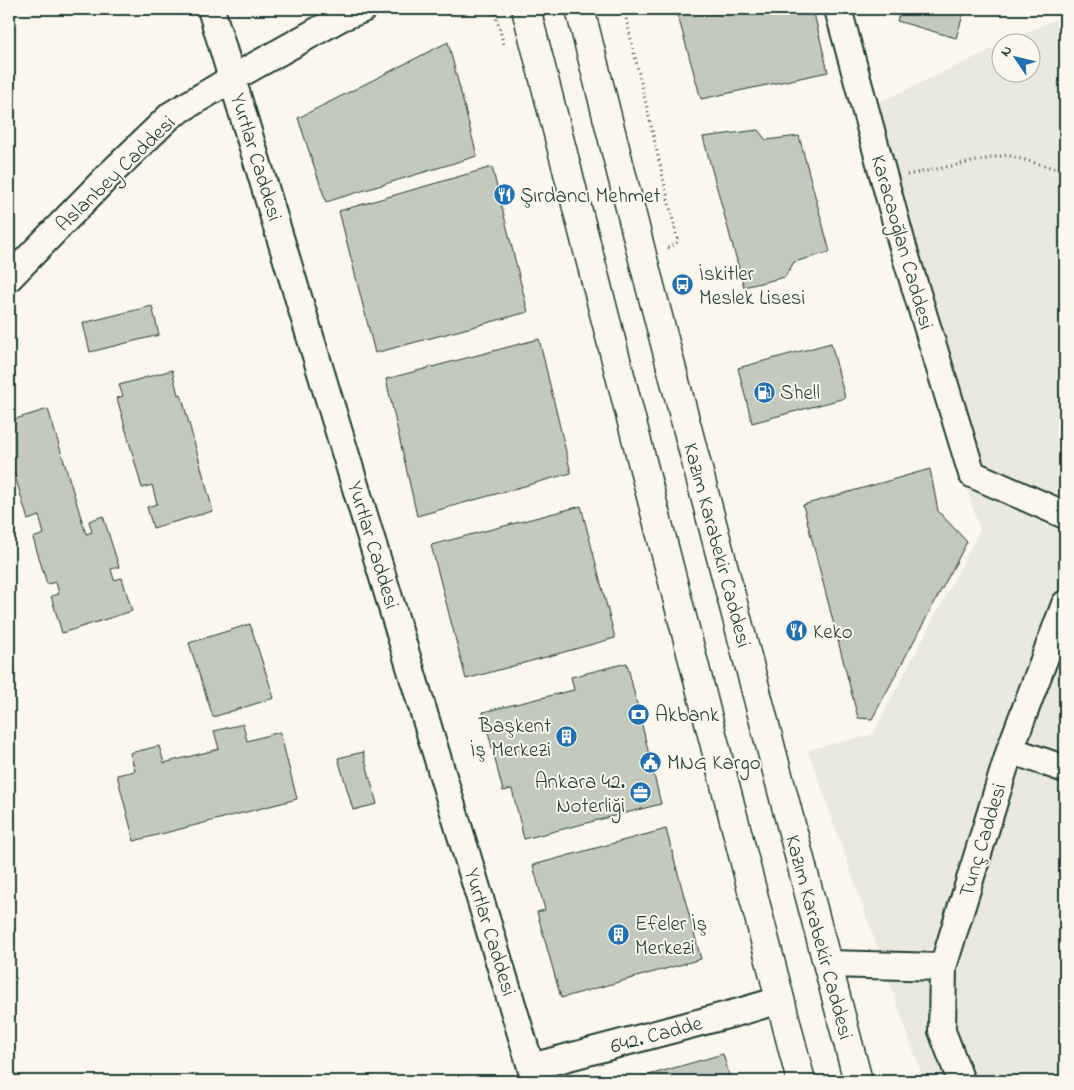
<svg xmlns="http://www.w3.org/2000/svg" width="1074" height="1090" font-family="'Indie Flower',sans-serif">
  <rect width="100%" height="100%" fill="#fbf7ec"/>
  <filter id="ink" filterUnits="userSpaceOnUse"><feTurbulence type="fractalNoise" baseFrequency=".02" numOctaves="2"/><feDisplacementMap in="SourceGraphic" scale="10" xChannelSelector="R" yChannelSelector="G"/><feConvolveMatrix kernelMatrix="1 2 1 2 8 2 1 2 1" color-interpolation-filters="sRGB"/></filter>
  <g filter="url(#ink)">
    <polygon fill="#eae9de" points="1065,15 1065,1081 924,1081 808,750 872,735 980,530 892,258 852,115 1001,45 1002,72 1032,72 1032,42 1007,42"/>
    <g fill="#c4c9be" stroke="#1f3d34">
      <polygon points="676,9 813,9 828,72 701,99"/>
      <polygon points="901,9 965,9 956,38 897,21"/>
      <polygon points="448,42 477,156 326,202 298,118"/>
      <polygon points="758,130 766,140 799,136 830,252 794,262 785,277 744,287 703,137"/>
      <polygon points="492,167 528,312 375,353 339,211"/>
      <polygon points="152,306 159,335 90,352 83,323"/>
      <polygon points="539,339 571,473 417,516 386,379"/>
      <polygon points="831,343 845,398 752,423 738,368"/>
      <polygon points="172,370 178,395 181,394 213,511 153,528 147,507 157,504 152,485 142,488 117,398 123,396 119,385"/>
      <polygon points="48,409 86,534 92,532 89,521 103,516 119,567 111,569 114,580 122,578 132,611 62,633 51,596 59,594 56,582 47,584 33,538 44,534 39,516 28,520 9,456 9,421"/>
      <polygon points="930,469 938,511 967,542 872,719 858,718 803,505"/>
      <polygon points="581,506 615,638 466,679 431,545"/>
      <polygon points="250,624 274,698 213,717 189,643"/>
      <polygon points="627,663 661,804 524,839 512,789 503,791 483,712 574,690 571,677"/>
      <polygon points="243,724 247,741 280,732 297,799 134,841 117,775 135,771 130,753 159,746 164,763 219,749 214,731"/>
      <polygon points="363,752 377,804 353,810 338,758"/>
      <polygon points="666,829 701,959 561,998 537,912 545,910 533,865"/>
      <polygon points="723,1054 731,1081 628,1081"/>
    </g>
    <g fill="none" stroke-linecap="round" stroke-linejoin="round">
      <defs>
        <g id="minor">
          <polyline points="211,9 531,1067 534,1081"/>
          <polyline points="838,9 902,244 972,474 1065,515"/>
          <polyline points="9,278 109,175 171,115 233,78 342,17 363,9"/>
          <polyline points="1010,750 1065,769"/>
          <polyline points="827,964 943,967"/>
          <polyline points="531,1067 739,1012 780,1000"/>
          <polyline points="961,1081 942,1031 943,967 1010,750 1065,604"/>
        </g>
        <g id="major">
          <polyline points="526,9 801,1081"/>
          <polyline points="580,9 644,263 858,1081"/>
        </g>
      </defs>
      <use href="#minor" stroke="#1f3d34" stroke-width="30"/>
      <use href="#major" stroke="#1f3d34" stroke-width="31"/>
      <g stroke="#1f3d34" stroke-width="3" stroke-dasharray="1 4" stroke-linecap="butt">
        <polyline points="494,9 504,45"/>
        <polyline points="624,9 678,242 665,250"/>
        <polyline points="907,175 1006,155 1065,171"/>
      </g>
      <use href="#minor" stroke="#fbf7ec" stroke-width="26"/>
      <use href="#major" stroke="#fbf7ec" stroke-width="28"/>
    </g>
  </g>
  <defs>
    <symbol id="restaurant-disc" viewBox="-11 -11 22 22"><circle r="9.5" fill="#1f6fb2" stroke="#fbf7ec"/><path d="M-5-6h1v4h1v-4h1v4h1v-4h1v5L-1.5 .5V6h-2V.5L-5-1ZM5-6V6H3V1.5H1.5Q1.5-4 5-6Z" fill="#fff"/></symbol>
    <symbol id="bus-disc" viewBox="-11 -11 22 22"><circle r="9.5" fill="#1f6fb2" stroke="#fbf7ec"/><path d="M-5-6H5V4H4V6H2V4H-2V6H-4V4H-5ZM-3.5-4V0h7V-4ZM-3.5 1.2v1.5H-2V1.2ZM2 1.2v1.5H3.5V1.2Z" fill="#fff"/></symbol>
    <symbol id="fuel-disc" viewBox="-11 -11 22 22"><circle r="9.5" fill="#1f6fb2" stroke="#fbf7ec"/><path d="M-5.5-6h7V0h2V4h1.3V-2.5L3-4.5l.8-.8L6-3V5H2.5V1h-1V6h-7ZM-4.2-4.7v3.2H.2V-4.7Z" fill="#fff"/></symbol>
    <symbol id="bank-disc" viewBox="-11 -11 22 22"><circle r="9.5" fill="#1f6fb2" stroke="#fbf7ec"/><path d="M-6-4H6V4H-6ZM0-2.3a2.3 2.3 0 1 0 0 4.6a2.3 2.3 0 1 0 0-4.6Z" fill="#fff"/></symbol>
    <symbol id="building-disc" viewBox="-11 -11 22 22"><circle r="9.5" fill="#1f6fb2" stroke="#fbf7ec"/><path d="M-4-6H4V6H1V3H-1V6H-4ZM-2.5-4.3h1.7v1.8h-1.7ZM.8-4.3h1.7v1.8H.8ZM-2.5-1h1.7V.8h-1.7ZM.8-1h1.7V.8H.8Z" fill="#fff"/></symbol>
    <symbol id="civic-disc" viewBox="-11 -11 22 22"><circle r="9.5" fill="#1f6fb2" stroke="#fbf7ec"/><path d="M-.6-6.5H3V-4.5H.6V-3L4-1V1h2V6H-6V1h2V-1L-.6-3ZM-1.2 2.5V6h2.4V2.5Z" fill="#fff"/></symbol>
    <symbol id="office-disc" viewBox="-11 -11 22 22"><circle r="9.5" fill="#1f6fb2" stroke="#fbf7ec"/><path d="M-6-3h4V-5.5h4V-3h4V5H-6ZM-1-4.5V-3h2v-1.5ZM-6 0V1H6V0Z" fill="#fff"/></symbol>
  </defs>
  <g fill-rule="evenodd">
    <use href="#restaurant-disc" x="492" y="182" width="25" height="25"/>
    <use href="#bus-disc" x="670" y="272" width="25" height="25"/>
    <use href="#fuel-disc" x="752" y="380" width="25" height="25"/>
    <use href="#restaurant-disc" x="784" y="618" width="25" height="25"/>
    <use href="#bank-disc" x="626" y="702" width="25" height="25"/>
    <use href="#building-disc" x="554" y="724" width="25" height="25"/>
    <use href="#civic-disc" x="638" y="750" width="25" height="25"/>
    <use href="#office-disc" x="628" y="780" width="25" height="25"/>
    <use href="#building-disc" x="606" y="922" width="25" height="25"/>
  </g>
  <g text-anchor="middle" stroke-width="4" stroke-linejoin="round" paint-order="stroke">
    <g font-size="21" fill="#1f3d34" stroke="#fbf7ec">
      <text transform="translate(257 157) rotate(73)" y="7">Yurtlar Caddesi</text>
      <text transform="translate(115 173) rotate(-44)" y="7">Aslanbey Caddesi</text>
      <text transform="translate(903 242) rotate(74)" y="7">Karacaoğlan Caddesi</text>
      <text transform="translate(374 545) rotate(73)" y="7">Yurtlar Caddesi</text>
      <text transform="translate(718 545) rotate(75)" y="7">Kazım Karabekir Caddesi</text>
      <text transform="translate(982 840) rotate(-73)" y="7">Tunç Caddesi</text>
      <text transform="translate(491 932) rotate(73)" y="7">Yurtlar Caddesi</text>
      <text transform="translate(820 937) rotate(75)" y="7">Kazım Karabekir Caddesi</text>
      <text transform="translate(656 1034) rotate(-15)" y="7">642. Cadde</text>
    </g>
    <g font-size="21" fill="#1f3d34" stroke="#fbf7ec" text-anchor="start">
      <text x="520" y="202">Şırdancı Mehmet</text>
      <text x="699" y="280">İskitler<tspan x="699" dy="24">Meslek Lisesi</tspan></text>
      <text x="780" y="399">Shell</text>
      <text x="813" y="638">Keko</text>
      <text x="655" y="721">Akbank</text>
      <text x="551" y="732" text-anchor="end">Başkent<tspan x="551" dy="24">İş Merkezi</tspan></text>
      <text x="667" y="769">MNG Kargo</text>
      <text x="625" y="788" text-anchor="end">Ankara 42.<tspan x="625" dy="24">Noterliği</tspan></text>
      <text x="635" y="930">Efeler İş<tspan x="635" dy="24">Merkezi</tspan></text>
    </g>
  </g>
  <rect width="1074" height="1090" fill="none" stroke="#fbf7ec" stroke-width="30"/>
  <rect x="15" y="15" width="1044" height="1060" fill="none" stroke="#1f3d34" stroke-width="2" filter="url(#ink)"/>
  <g transform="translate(1016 58) rotate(305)"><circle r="24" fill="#fbf7ec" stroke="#a3ada2"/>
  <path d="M0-4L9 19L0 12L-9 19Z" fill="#1f6fb2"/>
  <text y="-8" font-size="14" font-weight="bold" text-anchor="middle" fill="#1f3d34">N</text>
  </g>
</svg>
